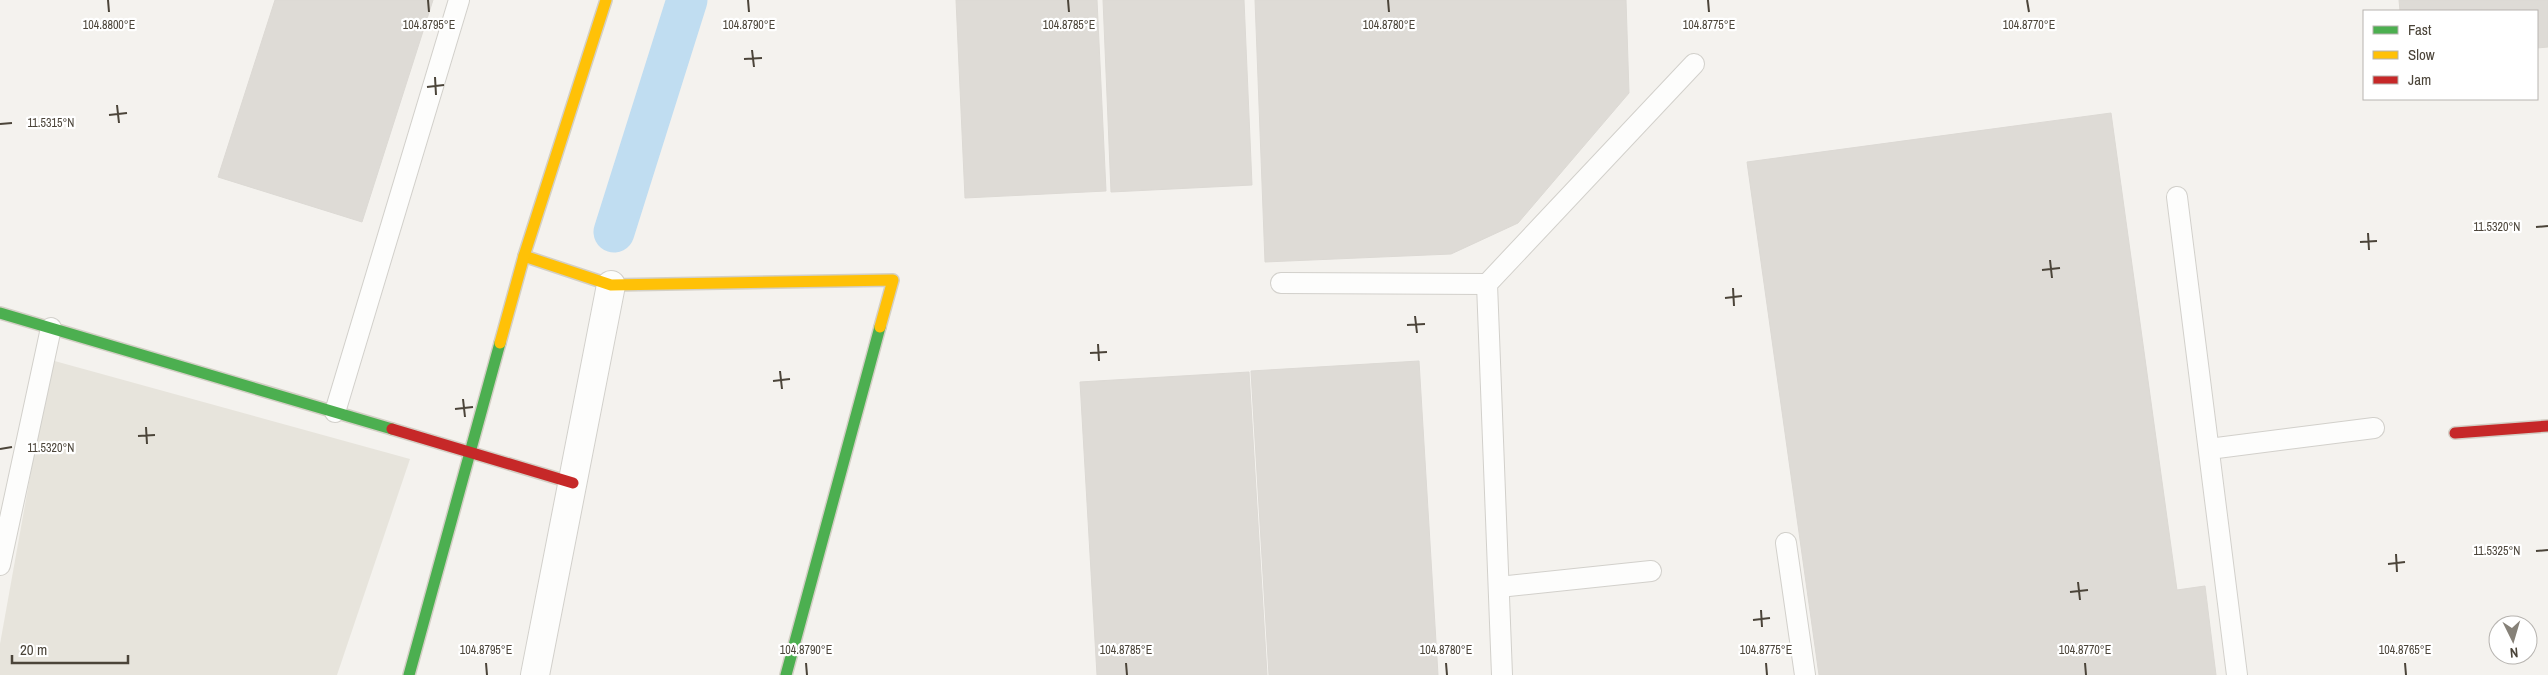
<svg xmlns="http://www.w3.org/2000/svg" width="2548" height="675" font-family="'Archivo Narrow',sans-serif">
  <rect width="100%" height="100%" fill="#f4f2ee"/>
  <polygon fill="#e7e4dc" points="51,360 410,459 337,675 0,675 0,644"/>
  <g fill="none" stroke-linecap="round" stroke-linejoin="round">
    <polyline stroke="#c0ddf1" stroke-width="41" points="614,232 687,0"/>
  </g>
  <g fill="#dedbd6" stroke="#dcd9d4">
    <polygon points="275,0 433,0 362,222 218,177"/>
    <polygon points="956,0 1097,0 1106,191 965,198"/>
    <polygon points="1103,0 1244,0 1252,185 1111,192"/>
    <polygon points="1255,0 1626,0 1629,93 1518,223 1451,254 1265,262"/>
    <polygon points="2399,0 2548,0 2548,47 2537,48 2537,11 2400,11"/>
    <polygon points="2111,113 2177,590 2205,586 2216,675 1819,675 1747,162"/>
    <polygon points="1419,361 1438,675 1269,675 1251,371"/>
    <polygon points="1249,372 1267,675 1097,675 1080,382"/>
  </g>
  <g fill="none" stroke-linecap="round" stroke-linejoin="round">
    <defs>
      <g id="lane">
        <polyline points="2177,197 2237,675"/>
        <polyline points="1281,283 1487,284"/>
        <polyline points="335,412 459,0"/>
        <polyline points="2209,449 2374,428"/>
        <polyline points="1786,543 1805,675"/>
        <polyline points="0,565 51,328"/>
        <polyline points="1499,587 1651,571"/>
        <polyline points="1502,675 1487,284 1694,64"/>
      </g>
      <polyline id="street" points="535,675 611,285"/>
      <g id="fast">
        <polyline points="0,313 392,429"/>
        <polyline points="409,675 500,343"/>
        <polyline points="786,675 880,327"/>
      </g>
      <g id="slow">
        <polyline points="524,256 611,285 893,280 880,327"/>
        <polyline points="500,343 524,256 606,0"/>
      </g>
      <g id="jam">
        <polyline points="392,429 573,483"/>
        <polyline points="2455,433 2548,426"/>
      </g>
    </defs>
    <use href="#lane" stroke="#d2d0cb" stroke-width="22"/>
    <use href="#street" stroke="#d2d0cb" stroke-width="30"/>
    <use href="#fast" stroke="#d3cfc5" stroke-width="14"/>
    <use href="#slow" stroke="#d3cfc5" stroke-width="14"/>
    <use href="#jam" stroke="#d3cfc5" stroke-width="14"/>
    <use href="#lane" stroke="#fdfdfc" stroke-width="20"/>
    <use href="#street" stroke="#fdfdfc" stroke-width="28"/>
    <use href="#fast" stroke="#4caf50" stroke-width="11"/>
    <use href="#slow" stroke="#ffc107" stroke-width="11"/>
    <use href="#jam" stroke="#c62828" stroke-width="11"/>
  </g>
  <path fill="none" stroke="#4b4439" stroke-width="2" d="M108,0l1,12M428,0l1,12M748,0l1,12M1068,0l1,12M1388,0l1,12M1708,0l1,12M2027,0l2,12M752,50l2,17M744,59l18,-1M435,77l1,18M427,87l17,-2M117,105l2,18M109,115l18,-2M0,124l12,-1M2536,227l12,-1M2368,233l1,17M2360,242l17,-1M2050,260l2,18M2042,270l18,-2M1733,288l1,18M1725,298l17,-2M1415,316l2,17M1407,325l18,-1M1098,344l1,17M1090,353l17,-1M780,371l2,18M773,381l17,-2M463,399l2,18M455,409l18,-2M146,427l1,17M138,436l17,-1M0,449l12,-2M2536,551l12,-1M2396,554l1,18M2388,564l17,-2M2078,582l2,18M2070,592l18,-2M1761,610l1,17M1753,620l17,-2M486,663l1,12M806,663l1,12M1126,663l1,12M1446,663l1,12M1766,663l1,12M2085,663l1,12M2405,663l1,12"/>
  <g font-size="12" text-anchor="middle" fill="#4b4439" stroke="#fff" stroke-width="4.5" stroke-linejoin="round" paint-order="stroke">
    <text x="109" y="29">104.8800°E</text>
    <text x="429" y="29">104.8795°E</text>
    <text x="749" y="29">104.8790°E</text>
    <text x="1069" y="29">104.8785°E</text>
    <text x="1389" y="29">104.8780°E</text>
    <text x="1709" y="29">104.8775°E</text>
    <text x="2029" y="29">104.8770°E</text>
    <text x="51" y="127">11.5315°N</text>
    <text x="2497" y="231">11.5320°N</text>
    <text x="51" y="452">11.5320°N</text>
    <text x="2497" y="555">11.5325°N</text>
    <text x="486" y="654">104.8795°E</text>
    <text x="806" y="654">104.8790°E</text>
    <text x="1126" y="654">104.8785°E</text>
    <text x="1446" y="654">104.8780°E</text>
    <text x="1766" y="654">104.8775°E</text>
    <text x="2085" y="654">104.8770°E</text>
    <text x="2405" y="654">104.8765°E</text>
  </g>
  <rect x="2363" y="10" width="175" height="90" fill="#ffffff" stroke="#b7b4b0"/>
  <rect x="2373" y="26" width="25" height="8" fill="#4caf50" stroke="#b7b4b0"/>
  <text x="2408" y="35" font-size="15" fill="#4b4439">Fast</text>
  <rect x="2373" y="51" width="25" height="8" fill="#ffc107" stroke="#b7b4b0"/>
  <text x="2408" y="60" font-size="15" fill="#4b4439">Slow</text>
  <rect x="2373" y="76" width="25" height="8" fill="#c62828" stroke="#b7b4b0"/>
  <text x="2408" y="85" font-size="15" fill="#4b4439">Jam</text>
  <g transform="translate(2513 640) rotate(175)"><circle r="24" fill="#ffffff" stroke="#b7b4b0"/>
  <path d="M0-4L9 19L0 12L-9 19Z" fill="#868178"/>
  <text y="-8" font-size="14" font-weight="bold" text-anchor="middle" fill="#4b4439">N</text>
  </g>
  <path d="M12 655v8h116v-8" fill="none" stroke="#4b4439" stroke-width="2.5"/>
  <text x="20" y="655" font-size="15" fill="#4b4439" stroke="#ffffff" stroke-width="4" paint-order="stroke">20 m</text>
</svg>
